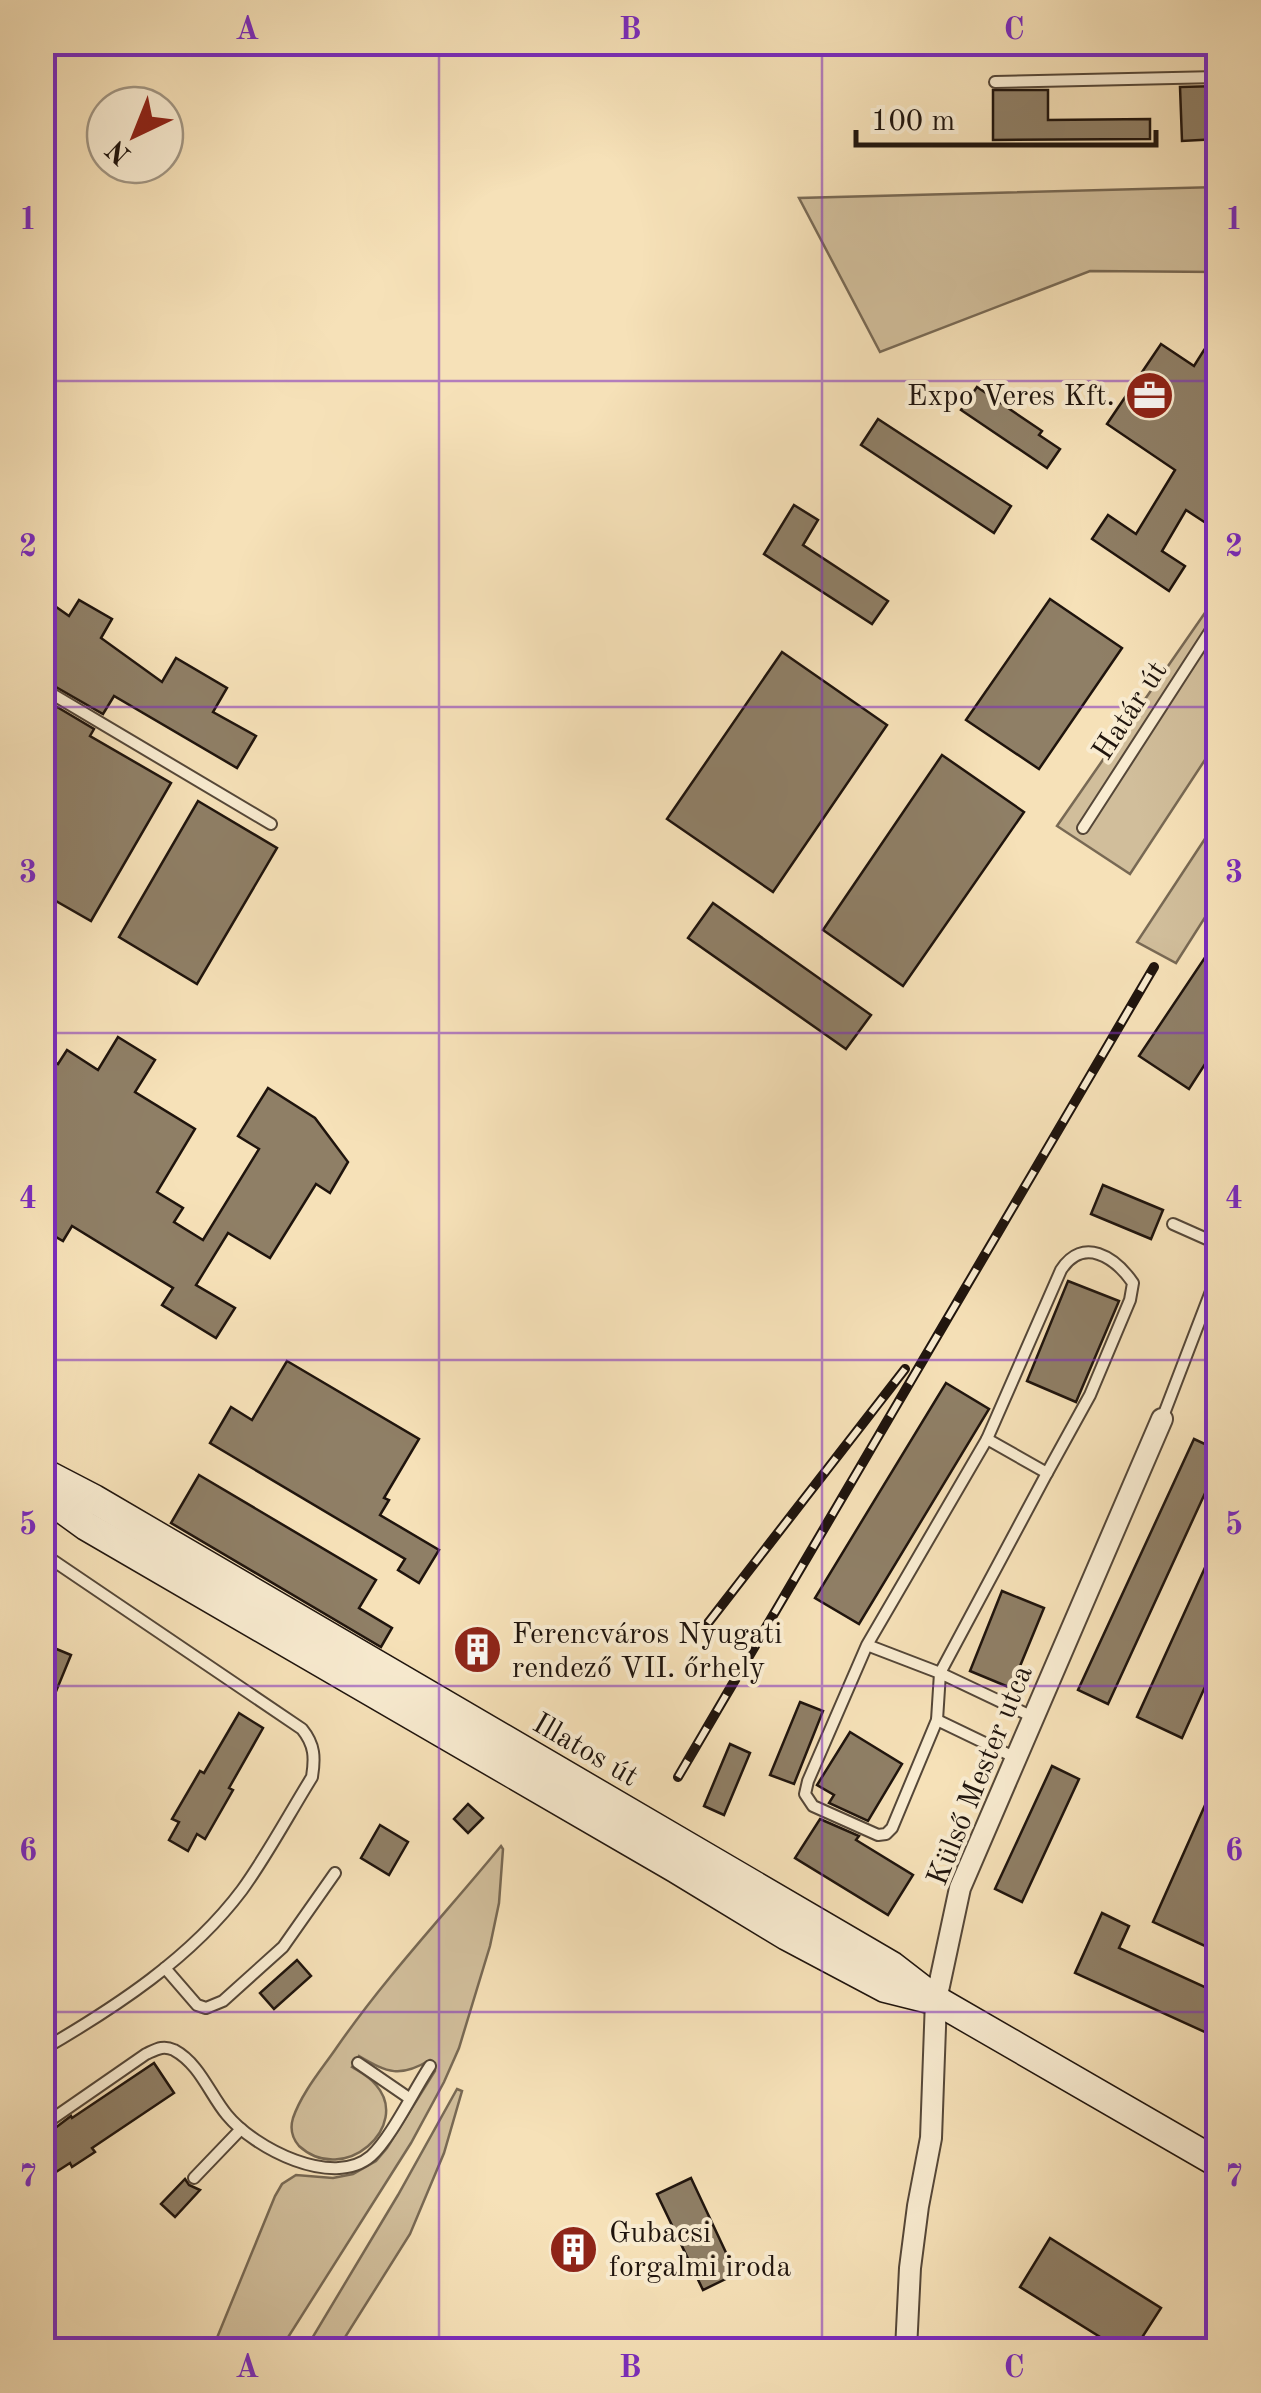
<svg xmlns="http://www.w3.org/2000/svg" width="1261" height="2393" font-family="'Old Standard TT',serif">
  <rect width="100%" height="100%" fill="#f6e1b8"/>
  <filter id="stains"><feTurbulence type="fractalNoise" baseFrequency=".002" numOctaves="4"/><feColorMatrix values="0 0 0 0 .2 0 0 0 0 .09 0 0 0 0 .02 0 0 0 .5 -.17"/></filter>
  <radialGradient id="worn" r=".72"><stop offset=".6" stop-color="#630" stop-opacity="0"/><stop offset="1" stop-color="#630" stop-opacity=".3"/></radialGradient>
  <g fill="#d1be9b" stroke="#786954" stroke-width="2.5">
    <polygon points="1218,187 1218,272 1090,271 880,352 799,198"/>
    <polygon points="1218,594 1218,740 1130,874 1057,826"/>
    <polygon points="1218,819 1218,897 1176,963 1137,942"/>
    <path d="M501,1846l2,3 -4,54 -9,43 -31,102 -15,34 -33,61 -131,207h-68l63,-154 7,-12 14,-9 37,3 20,-4 23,-13 11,-13 48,-77v-8l-5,-3c-30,18 -42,13 -71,-4l-7,11c8,5 18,10 24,18 36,41 -32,102 -77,61 -7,-8 -9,-18 -6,-28 9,-26 29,-49 44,-71 50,-72 109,-134 164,-201z"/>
    <polygon points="457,2089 462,2091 444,2153 410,2234 337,2350 305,2350 398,2195"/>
  </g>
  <g fill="#8f7f66" stroke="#1f140d" stroke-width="2.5">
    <polygon points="1218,86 1218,139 1182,141 1180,87"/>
    <polygon points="993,90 1048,90 1048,120 1150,119 1150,139 993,140"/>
    <polygon points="1161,344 1194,366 1204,350 1218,360 1218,531 1186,510 1162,551 1185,566 1169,591 1092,539 1108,515 1136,534 1175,470 1107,424"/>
    <polygon points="977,387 1042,431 1039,435 1060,449 1047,468 961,410"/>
    <polygon points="878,419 1011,506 994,533 861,445"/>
    <polygon points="794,505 818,520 803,545 888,601 872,624 764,554"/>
    <polygon points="42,597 69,616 79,600 112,619 101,638 162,682 176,658 227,688 213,712 256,736 237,768 114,696 103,714 42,679"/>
    <polygon points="1050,599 1122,648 1039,769 966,720"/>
    <polygon points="782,652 887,725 773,892 667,819"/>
    <polygon points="42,698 94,729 90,736 171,783 91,921 42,893"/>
    <polygon points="942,755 1024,812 903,986 823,930"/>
    <polygon points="198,801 277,848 197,984 119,937"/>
    <polygon points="713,903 871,1015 846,1049 688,938"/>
    <polygon points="1218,938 1218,1044 1189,1089 1139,1056"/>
    <polygon points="118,1037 155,1060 135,1092 195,1129 157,1192 183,1208 174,1222 203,1240 259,1149 238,1136 268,1088 315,1118 348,1162 330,1193 316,1184 270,1258 228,1233 196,1285 235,1308 216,1338 162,1305 173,1288 72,1226 63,1241 42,1229 42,1055 58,1064 67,1050 98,1070"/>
    <polygon points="1103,1185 1163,1210 1151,1239 1091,1214"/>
    <polygon points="1068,1281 1119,1301 1076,1402 1027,1381"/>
    <polygon points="287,1361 419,1439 384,1498 389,1500 380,1515 439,1550 419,1583 398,1570 405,1559 210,1443 231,1407 252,1420"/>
    <polygon points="946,1383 989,1409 859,1624 815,1598"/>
    <polygon points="1194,1439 1218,1450 1218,1465 1108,1704 1078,1690"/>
    <polygon points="199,1475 376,1580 359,1608 392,1628 381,1647 171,1523"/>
    <polygon points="1218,1539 1218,1658 1182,1738 1137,1717"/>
    <polygon points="1002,1591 1044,1608 1011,1688 970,1671"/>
    <polygon points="42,1643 71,1655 43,1723 42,1723"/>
    <polygon points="800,1702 823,1711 794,1784 770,1775"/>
    <polygon points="239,1713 263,1728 229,1788 233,1790 205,1839 197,1834 188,1851 169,1840 179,1822 172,1819 200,1771 204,1773"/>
    <polygon points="850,1732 902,1764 868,1821 829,1803 834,1795 817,1785"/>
    <polygon points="730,1744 750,1753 724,1815 704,1806"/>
    <polygon points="1052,1766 1079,1779 1022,1902 995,1889"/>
    <polygon points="1218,1776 1218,1952 1153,1922"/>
    <polygon points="468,1804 483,1818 468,1833 454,1819"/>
    <polygon points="820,1819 859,1836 856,1840 913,1875 888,1915 795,1858"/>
    <polygon points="380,1825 408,1842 389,1875 361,1858"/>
    <polygon points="1102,1913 1129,1926 1119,1948 1218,1993 1218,2038 1075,1973"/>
    <polygon points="297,1960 311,1976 274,2009 260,1993"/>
    <polygon points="154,2063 174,2093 92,2148 95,2152 72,2167 70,2163 42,2181 42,2138 71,2116 72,2118"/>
    <polygon points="691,2178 736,2274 703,2290 657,2194"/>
    <polygon points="185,2179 189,2185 200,2190 175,2217 161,2204"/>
    <polygon points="1050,2238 1161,2308 1134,2350 1121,2350 1020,2287"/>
  </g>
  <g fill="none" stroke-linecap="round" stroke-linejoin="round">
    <defs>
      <g id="lane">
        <polyline points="995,82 1218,77"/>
        <polyline points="42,688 271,824"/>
        <polyline points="1083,828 1218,619"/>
        <polyline points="1173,1224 1218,1244"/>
        <polyline points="1162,1419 1218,1273"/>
        <path d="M987,1439l74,-169c22,-34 54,-13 72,13l-3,17 -40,95 -43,78"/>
        <path d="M42,1553l260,176c13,16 13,29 10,48 -23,37 -44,77 -70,113 -51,68 -126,117 -200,160"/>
        <polyline points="867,1645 987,1439 1047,1473 940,1673 937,1720 892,1828 886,1834 878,1835 813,1806 805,1794 808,1781 867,1645 940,1673 1033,1717"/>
        <polyline points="937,1720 1016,1758"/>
        <polyline points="165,1968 197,2005 206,2008 223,2001 283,1947 335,1873"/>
        <polyline points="358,2063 409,2098"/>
        <path d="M42,2126l104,-72c11,-5 17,-9 28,-4 26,14 36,45 53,65 27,33 106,74 144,41 20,-18 43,-66 59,-90"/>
        <polyline points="194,2178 241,2129"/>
      </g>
      <polyline id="street" points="906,2350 910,2268 918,2206 931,2138 936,2000 960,1888 1162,1419"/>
      <g id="secondary">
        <polyline points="42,1472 94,1499 892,1966 936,2000 1218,2163"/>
        <polyline points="42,1494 86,1526 675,1868 787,1936 885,1988 925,1998"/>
      </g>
    </defs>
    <use href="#lane" stroke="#554738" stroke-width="14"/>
    <use href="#street" stroke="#554738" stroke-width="24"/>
    <use href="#secondary" stroke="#1f140d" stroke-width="31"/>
    <use href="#lane" stroke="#f9ecd1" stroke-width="10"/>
    <use href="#street" stroke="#f9ecd1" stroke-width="20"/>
    <use href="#secondary" stroke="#f9ecd1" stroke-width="28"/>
    <defs>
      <g id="rail">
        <polyline points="708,1623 905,1369"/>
        <polyline points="678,1777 1154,967"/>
      </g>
    </defs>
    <use href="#rail" stroke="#1f140d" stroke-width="10"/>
    <use href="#rail" stroke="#f9ecd1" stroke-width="6" stroke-dasharray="19" stroke-linecap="butt"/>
  </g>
  <path fill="none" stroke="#7b2cbf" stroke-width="2.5" stroke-opacity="0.55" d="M439,42v2308M822,42v2308M42,381h1176M42,707h1176M42,1033h1176M42,1360h1176M42,1686h1176M42,2012h1176"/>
  <defs>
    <symbol id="office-disc" viewBox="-11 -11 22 22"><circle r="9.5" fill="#8f2418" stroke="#f9ecd1"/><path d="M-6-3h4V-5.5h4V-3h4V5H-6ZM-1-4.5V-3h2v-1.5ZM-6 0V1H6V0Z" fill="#fff"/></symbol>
    <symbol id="building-disc" viewBox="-11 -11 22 22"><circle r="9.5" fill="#8f2418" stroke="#f9ecd1"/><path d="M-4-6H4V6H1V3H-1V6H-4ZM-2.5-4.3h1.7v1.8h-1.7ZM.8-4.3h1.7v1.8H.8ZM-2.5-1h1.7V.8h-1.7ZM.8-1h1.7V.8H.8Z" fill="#fff"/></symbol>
  </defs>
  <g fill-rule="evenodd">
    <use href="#office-disc" x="1122" y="368" width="55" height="55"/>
    <use href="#building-disc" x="450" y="1622" width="55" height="55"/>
    <use href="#building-disc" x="546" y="2222" width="55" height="55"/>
  </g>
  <g text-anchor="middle" stroke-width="8" stroke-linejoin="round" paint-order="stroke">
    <g font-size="30" fill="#1f140d" stroke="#f9ecd1" text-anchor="start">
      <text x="1115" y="405" text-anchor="end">Expo Veres Kft.</text>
      <text x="512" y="1643">Ferencváros Nyugati<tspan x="512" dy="34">rendező VII. őrhely</tspan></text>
      <text x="609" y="2242">Gubacsi<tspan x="609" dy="34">forgalmi iroda</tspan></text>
    </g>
    <g font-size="30" fill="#1f140d" stroke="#f9ecd1">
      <text transform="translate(1129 710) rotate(-57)" y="10">Határ út</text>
      <text transform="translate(586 1749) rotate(30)" y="10">Illatos út</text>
      <text transform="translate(979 1775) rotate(-68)" y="10">Külső Mester utca</text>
    </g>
  </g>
  <rect width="1261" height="2393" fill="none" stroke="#f6e1b8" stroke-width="110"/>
  <g transform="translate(135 135) rotate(223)"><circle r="48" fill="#f9ecd1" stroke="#a29683" stroke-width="2.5"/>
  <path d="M0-8L18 38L0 25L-18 38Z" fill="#8f2418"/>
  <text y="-15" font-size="28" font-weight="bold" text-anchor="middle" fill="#1f140d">N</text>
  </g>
  <path d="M856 130v15h300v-15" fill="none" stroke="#1f140d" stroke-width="5"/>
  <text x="871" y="130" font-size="30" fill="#1f140d" stroke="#f9ecd1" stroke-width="8" paint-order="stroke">100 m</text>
  <rect x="55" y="55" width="1151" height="2283" fill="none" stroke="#7b2cbf" stroke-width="4"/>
  <g font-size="32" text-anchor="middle" font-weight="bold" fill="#7b2cbf">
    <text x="247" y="39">A</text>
    <text x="630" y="39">B</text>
    <text x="1014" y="39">C</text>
    <text x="28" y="229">1</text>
    <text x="1234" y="229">1</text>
    <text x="28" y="556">2</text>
    <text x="1234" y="556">2</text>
    <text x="28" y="882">3</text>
    <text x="1234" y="882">3</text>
    <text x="28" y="1208">4</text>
    <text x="1234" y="1208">4</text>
    <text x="28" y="1534">5</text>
    <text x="1234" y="1534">5</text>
    <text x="28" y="1860">6</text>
    <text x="1234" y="1860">6</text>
    <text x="28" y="2186">7</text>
    <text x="1234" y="2186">7</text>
    <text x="247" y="2377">A</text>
    <text x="630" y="2377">B</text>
    <text x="1014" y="2377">C</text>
  </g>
  <rect width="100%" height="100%" filter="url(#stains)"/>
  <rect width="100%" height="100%" fill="url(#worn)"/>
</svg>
